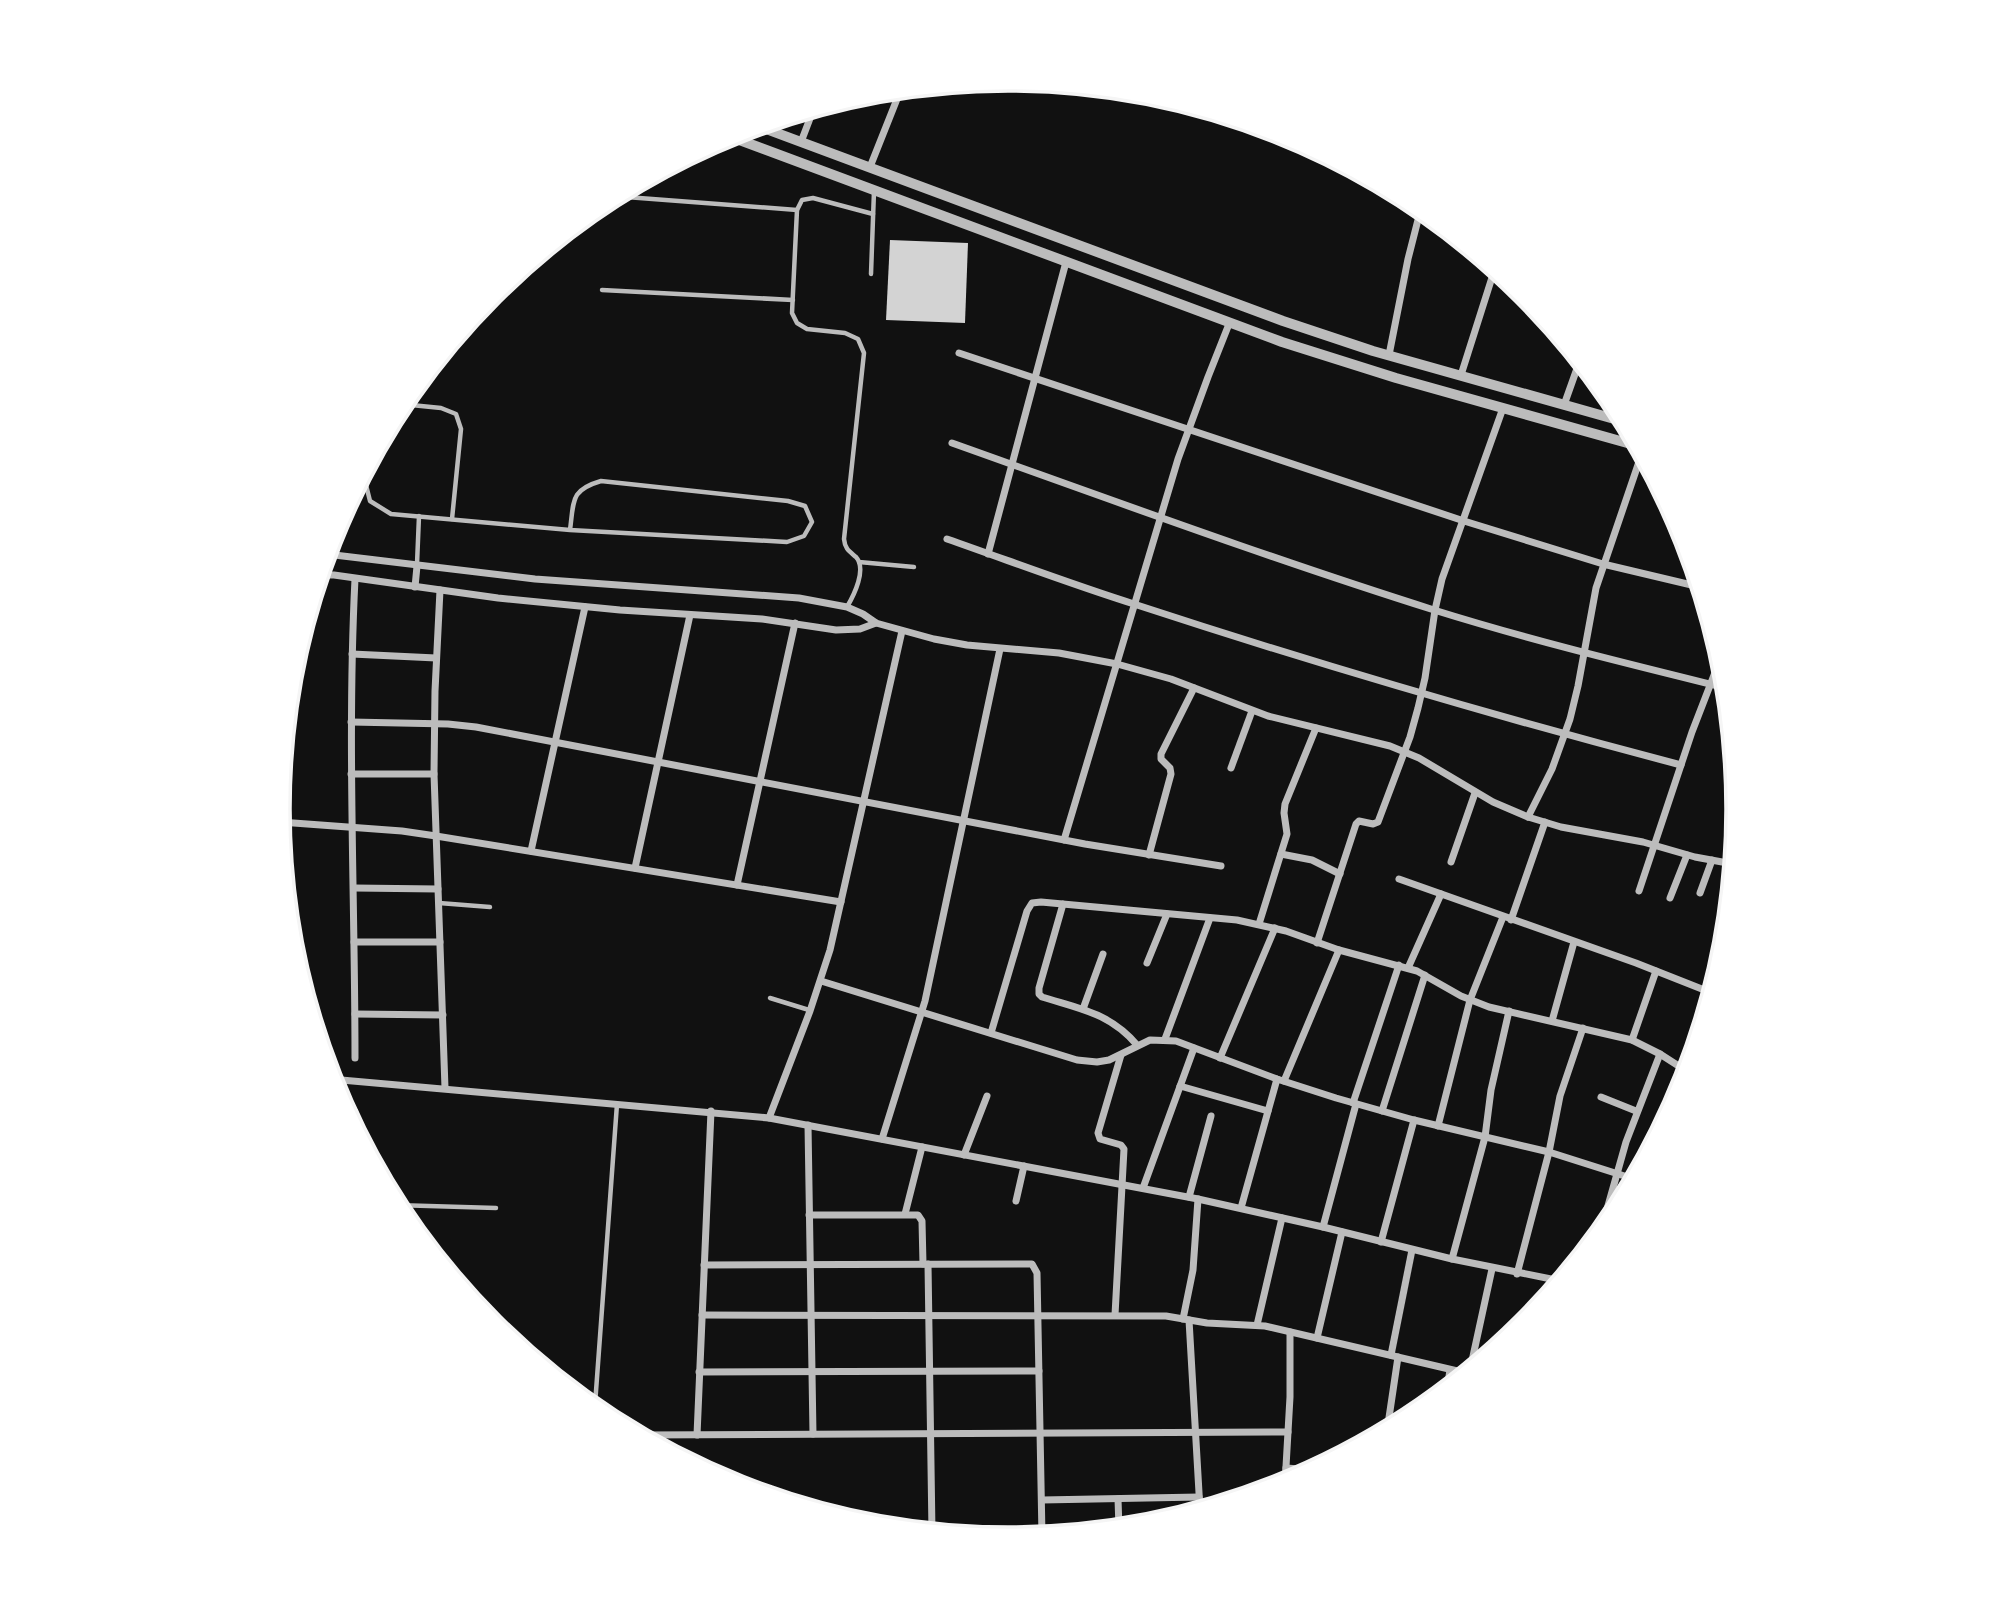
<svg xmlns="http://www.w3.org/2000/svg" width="2016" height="1618" font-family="'Archivo Narrow',sans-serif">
  <rect width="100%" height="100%" fill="#111"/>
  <polygon fill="#d3d3d3" points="890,240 968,243 965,323 886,320"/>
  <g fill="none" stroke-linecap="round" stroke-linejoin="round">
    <g stroke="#bcbcbc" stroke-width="4.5">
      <polyline points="613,196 797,210"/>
      <polyline points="871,274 874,191"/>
      <polyline points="602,290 793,300"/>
      <polyline points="401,404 441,408 456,414 461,429 452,519"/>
      <path d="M366,468v17l4,16 21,13 179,16 217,12 17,-6 8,-14 -7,-16 -17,-5 -187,-20c-31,9 -27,20 -31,49"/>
      <polyline points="859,562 914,567"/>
      <polyline points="417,564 419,516"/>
      <path d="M847,607c7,-12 20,-38 9,-50 -7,-6 -11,-8 -12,-18l20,-186 -6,-14 -13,-6 -38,-4 -10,-6 -5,-10 5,-103 5,-10 11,-2 60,16"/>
      <polyline points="439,903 490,907"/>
      <polyline points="770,998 809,1010"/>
      <polyline points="356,1111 356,1131"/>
      <polyline points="395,1205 496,1208"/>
      <polyline points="595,1405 617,1104"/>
    </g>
    <g stroke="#bcbcbc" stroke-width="7">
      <polyline points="801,142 814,108"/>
      <polyline points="870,167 901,89"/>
      <polyline points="959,353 1464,521 1603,564 1700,587"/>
      <polyline points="1389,355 1408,259 1421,208"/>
      <polyline points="1461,375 1495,268"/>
      <polyline points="1564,405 1580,360"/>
      <path d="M952,443c160,57 320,116 482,167 96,30 195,54 292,78"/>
      <path d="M947,539c63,22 126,46 190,66 180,59 361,112 544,160"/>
      <polyline points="326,554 535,579 799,598 847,607 863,614 876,623 934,639 967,645 1059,653 1117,664 1171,679 1268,716 1390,746 1419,758 1493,802 1528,817 1561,827 1643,842 1695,857 1733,864"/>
      <polyline points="988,554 1066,262"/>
      <polyline points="320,575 334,575 498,598 620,610 762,619 836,630 860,629 876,623"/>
      <polyline points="415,587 417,566"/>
      <polyline points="440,590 435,691 434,774 445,1088"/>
      <polyline points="352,654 436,658"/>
      <polyline points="351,722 448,724 476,727 1085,844 1221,866"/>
      <polyline points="1231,768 1252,711"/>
      <polyline points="351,774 434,774"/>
      <polyline points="1528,817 1552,769 1570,719 1578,686 1596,588 1642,453"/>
      <polyline points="280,822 402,831 436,836 841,902"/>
      <polyline points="1064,840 1178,459 1208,377 1229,324"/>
      <polyline points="531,851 585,607"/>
      <polyline points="1281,854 1312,860 1340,874"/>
      <polyline points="1149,855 1171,774 1170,768 1161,759 1161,754 1194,688"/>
      <polyline points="1451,862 1475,793"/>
      <polyline points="635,868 690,615"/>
      <polyline points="1399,879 1636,963 1712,993"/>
      <polyline points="737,885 795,623"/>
      <polyline points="354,888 438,889"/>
      <polyline points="1639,891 1692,732 1721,657"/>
      <polyline points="1700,893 1712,860"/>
      <polyline points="1670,898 1687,855"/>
      <path d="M1063,904l-24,84v6l3,3c38,12 68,16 95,48"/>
      <polyline points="1511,920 1545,822"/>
      <polyline points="1259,924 1287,834 1284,813 1285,804 1316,728"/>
      <polyline points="354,942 440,942"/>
      <polyline points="1317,943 1356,824 1359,821 1373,824 1378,822 1410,737 1418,708 1425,678 1435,610 1442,579 1503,408"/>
      <polyline points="1147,963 1167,914"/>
      <polyline points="1408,968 1441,894"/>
      <polyline points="821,981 1077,1060 1097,1062 1109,1060 1150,1040 1176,1041 1277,1079 1336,1098 1414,1120 1549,1152 1634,1179"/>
      <polyline points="1711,993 1725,945"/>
      <polyline points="1083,1009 1103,954"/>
      <polyline points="355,1014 443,1015"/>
      <polyline points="1552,1021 1574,942"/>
      <polyline points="991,1033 1027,911 1032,903 1041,902 1237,920 1286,931 1339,950 1417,971 1461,996 1489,1007 1632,1040 1660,1054 1688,1072"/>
      <polyline points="1165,1039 1210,918"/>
      <polyline points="1632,1040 1656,971"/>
      <path d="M355,1058c0,-160 -8,-320 0,-479"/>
      <polyline points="1220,1058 1275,928"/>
      <polyline points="330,1079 769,1118 1198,1199 1323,1227 1452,1259 1561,1281"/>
      <polyline points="1284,1081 1339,950"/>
      <polyline points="1180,1086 1268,1111"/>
      <polyline points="1601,1097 1636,1111"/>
      <polyline points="1353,1103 1399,965"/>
      <polyline points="1382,1111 1425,975"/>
      <polyline points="769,1118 810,1011 830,950 902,631"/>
      <polyline points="808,1125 813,1434"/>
      <polyline points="1438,1126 1470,1000 1503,917"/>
      <polyline points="882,1139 925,1001 1000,649"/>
      <polyline points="964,1155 987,1096"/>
      <polyline points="1143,1188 1194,1048"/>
      <polyline points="1189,1197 1211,1116"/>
      <polyline points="1016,1201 1024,1166"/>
      <polyline points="1241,1208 1277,1079"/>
      <polyline points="905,1214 922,1147"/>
      <polyline points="809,1215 918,1215 922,1221 923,1264"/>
      <polyline points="1323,1227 1356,1104"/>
      <polyline points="1600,1234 1626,1142 1660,1054"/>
      <polyline points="1381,1242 1414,1120"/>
      <polyline points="1452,1259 1485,1137 1491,1090 1509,1011"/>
      <polyline points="928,1264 932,1532"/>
      <polyline points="704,1265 1032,1264 1037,1273 1042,1536"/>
      <polyline points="1517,1274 1549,1152 1560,1096 1583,1028"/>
      <polyline points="702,1315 1166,1316 1207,1323 1265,1326 1466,1373"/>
      <polyline points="1115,1315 1124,1149 1121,1145 1100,1139 1098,1133 1121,1055"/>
      <polyline points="1183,1319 1193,1270 1198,1199"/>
      <polyline points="1189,1320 1200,1510"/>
      <polyline points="1257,1325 1282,1218"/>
      <polyline points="1317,1338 1342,1232"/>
      <polyline points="1391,1355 1412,1250"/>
      <polyline points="1470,1370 1492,1269"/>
      <polyline points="699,1372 1039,1371"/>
      <polyline points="1447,1389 1450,1370"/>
      <polyline points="1387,1431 1398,1357"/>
      <polyline points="638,1435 1288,1432"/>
      <polyline points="697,1435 711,1111"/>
      <polyline points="1286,1468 1313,1470"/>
      <polyline points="1285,1484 1290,1397 1290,1332"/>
      <polyline points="1118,1499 1119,1528"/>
      <polyline points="1042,1500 1199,1497"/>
    </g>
    <g stroke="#bcbcbc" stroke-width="10">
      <polyline points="758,126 1283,321 1373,351 1625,422"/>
      <polyline points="726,135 1282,342 1396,378 1638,446"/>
      <polyline points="280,788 280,831"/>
    </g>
  </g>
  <path d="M0 0H2016V1618H0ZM290 809a718 718 0 1 1 1436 0a718 718 0 1 1-1436 0Z" fill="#fff" fill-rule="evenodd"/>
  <path fill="none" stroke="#f5f5f5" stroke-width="3.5" d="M290 809a718 718 0 1 1 1436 0a718 718 0 1 1-1436 0Z"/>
</svg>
